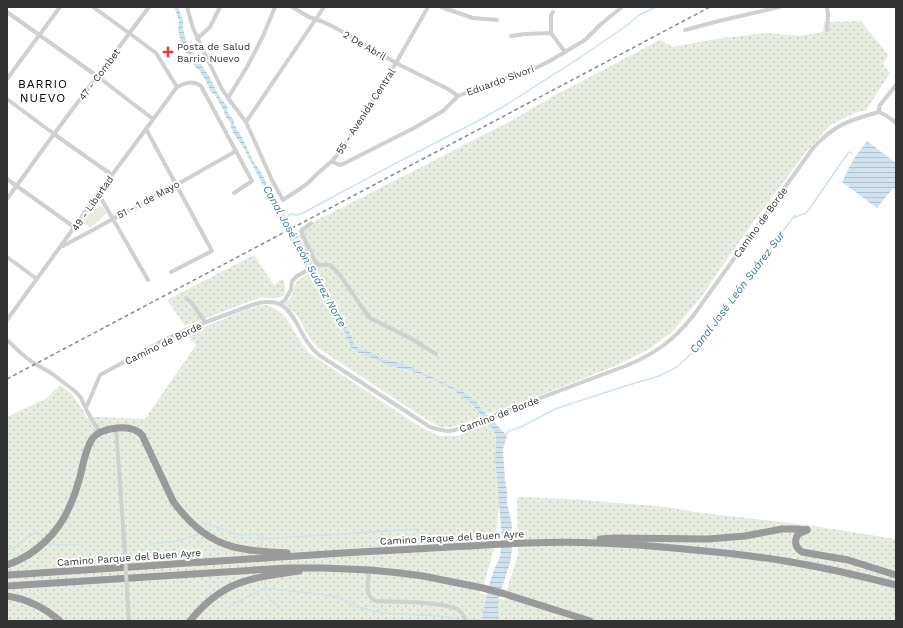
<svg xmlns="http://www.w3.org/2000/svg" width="903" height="628" font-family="'Work Sans',sans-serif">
  <defs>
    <pattern id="grass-dots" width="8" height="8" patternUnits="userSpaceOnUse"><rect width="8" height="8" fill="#e6ecdf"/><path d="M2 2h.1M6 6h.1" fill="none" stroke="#c6cbc0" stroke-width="1.8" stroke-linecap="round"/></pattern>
    <pattern id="water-rules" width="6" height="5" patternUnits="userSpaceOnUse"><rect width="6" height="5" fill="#cfe2ee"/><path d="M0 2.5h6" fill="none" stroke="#b2c2cd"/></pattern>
  </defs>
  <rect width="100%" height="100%" fill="#fff"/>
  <g fill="url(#grass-dots)">
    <polygon points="861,21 888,55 883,64 890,73 866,110 855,113 830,125 806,152 748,229 701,297 672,332 646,351 617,365 557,389 488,414 481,408 475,400 465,393 442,382 409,366 393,361 380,359 376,355 359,348 354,344 351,333 342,321 332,301 328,296 320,282 317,272 294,232 511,121 548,99 660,40 673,47 715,39 767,33 799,36 823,32 824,22"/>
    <path d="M254,255l20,30 8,-6c4,6 4,10 2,16 -8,5 -14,3 -23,2l-76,29 -18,-26z"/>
    <polygon points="308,274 318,288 323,294 345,333 351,348 359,353 376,360 403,370 417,373 442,384 455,391 472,404 481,417 453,427 440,427 426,419 318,348 311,340 297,315 284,304 290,299 293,292 296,282"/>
    <path d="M267,305c20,8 22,18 32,34 3,5 7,9 10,14l110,73 20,10h18l30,-12 4,2 5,10 -1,23 4,45 -4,41 -12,43 -4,5 7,2 -3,16 -1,10h-475v-204l40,-19 13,-13 11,8 11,16 5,9 8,-1 50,2 51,-74 -10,-10 52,-22 20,-7z"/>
    <polygon points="517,497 571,499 666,507 695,512 807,525 896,539 896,621 499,621 498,600 501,599 504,600 505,594 518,556 518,543"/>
  </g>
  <polygon fill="#e6ecdf" points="100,205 107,213 90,228 83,220"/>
  <g fill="url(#water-rules)">
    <polygon points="174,7 178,7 183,21 183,29 187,44 209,76 219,96 227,106 228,113 234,120 234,124 237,130 242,137 253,161 261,172 272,194 288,220 294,232 317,272 320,282 328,296 332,301 342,321 351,334 354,344 359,348 377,355 380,359 393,361 409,366 442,382 465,393 475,400 481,408 493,421 507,436 503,449 505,480 507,491 507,503 512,525 511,536 512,550 510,563 498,600 499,621 482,621 483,611 489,585 495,567 500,557 502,538 495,459 496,436 491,426 487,424 472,404 455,391 442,384 417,373 391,366 359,353 351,348 345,333 323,294 318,288 308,274 303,262 273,210 265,193 264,187 243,147 234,134 231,128 231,123 225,116 224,111 215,95 210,91 208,85 200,71 195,67 181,43 178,29 179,20"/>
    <polygon points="867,141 896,163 896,190 893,188 877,208 842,182 853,160"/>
  </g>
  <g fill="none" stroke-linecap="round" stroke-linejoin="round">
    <g stroke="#cfe2ee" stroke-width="1.5">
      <polyline points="793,218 806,213 810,208 848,153 850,152 852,154"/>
      <polyline points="286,220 290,214 298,215 301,214 400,161 472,124 501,108 581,57 626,26 639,15 656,7"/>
      <polyline points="505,435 509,431 521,427 555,409 622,387 659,376 677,367 692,353 795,215"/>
      <polyline points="204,523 239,535 256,534 261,535 262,539 261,547"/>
      <polyline points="262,539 419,529"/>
      <polyline points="49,544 59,545 82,545"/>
      <polyline points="150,544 176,541 197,535"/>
      <polyline points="7,549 13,548 28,537 37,532 43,536"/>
      <polyline points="265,581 265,588 335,596 358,607 382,613 439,616 456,618 460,621"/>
      <path d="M227,608l26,-14 12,-6c1,10 9,15 16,22"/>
      <polyline points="470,620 482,620"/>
    </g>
    <g stroke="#d0d0d0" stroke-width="4">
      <polyline points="93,7 129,33 156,53 177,87"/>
      <polyline points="187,7 193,28 204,52 222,89 228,98 246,122 272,180 283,200 307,184 317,174 332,161 340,152 396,63 428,7"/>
      <polyline points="292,7 309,17 321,21 334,27 396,63 448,89 458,96"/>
      <polyline points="441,7 473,18 497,20"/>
      <polyline points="7,12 97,76 153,119"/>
      <polyline points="685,30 719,21 779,7"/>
      <polyline points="827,30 828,15 827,7"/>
      <polyline points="551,33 551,15 553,12"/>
      <polyline points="511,36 525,34 551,33 565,52"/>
      <polyline points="197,39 210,27 220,7"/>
      <polyline points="7,79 60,7"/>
      <polyline points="228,98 247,67 263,36 275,7"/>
      <polyline points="7,99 54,134 112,175"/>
      <polyline points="879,112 879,108 880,105 896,85"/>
      <polyline points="879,112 887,116 896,123"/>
      <polyline points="246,122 324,7"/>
      <polyline points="146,129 212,251 171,272"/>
      <polyline points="332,161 339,165 343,164 414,128 443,111 458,96 502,79 523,74 548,62 585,40 601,24 622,7"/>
      <polyline points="7,179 74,227"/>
      <polyline points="97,196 102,200 148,280"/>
      <polyline points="7,199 54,134 149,7"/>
      <polyline points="311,223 302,230 302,234 317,265"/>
      <polyline points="63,246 176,185 236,151"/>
      <polyline points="7,257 37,279"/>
      <polyline points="186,298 192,303 205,322"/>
      <polyline points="280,304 285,300 289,293 291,290 292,281 297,276 317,265 330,265 340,275 361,306 370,318 410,338 436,354"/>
      <path d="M7,320l53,-73 52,-72 65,-88c8,-4 16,-7 24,-1l51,95 -18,12"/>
      <polyline points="7,340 22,354 32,362 51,373 76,392 81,398 88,413 100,433"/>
      <path d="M86,408l14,-33 66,-36 24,-11 62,-23c46,-15 41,30 67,50l111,72 11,3 8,1 6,-1 173,-65c28,-12 46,-25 65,-49l120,-168c21,-23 36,-28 66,-36"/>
      <polyline points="116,428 125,553"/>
      <path d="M370,570c-2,11 -7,25 6,31 22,1 44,0 65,4 5,1 11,1 16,4 4,2 7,7 8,12"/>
      <polyline points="127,591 129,621"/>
    </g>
    <g stroke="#9a9a9a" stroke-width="7">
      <path d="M807,530l-9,4c-4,7 -3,14 4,18l46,8 48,15"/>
      <polyline points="600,539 615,538 708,539 745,536 782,529 794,529 807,530"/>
      <path d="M7,565c29,-10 53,-33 64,-62 4,-8 6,-17 9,-26 3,-12 5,-27 12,-38 9,-12 40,-16 50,-4l31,66c17,24 41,44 71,48 14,3 29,3 43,4"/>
      <path d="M7,575c130,-8 260,-18 390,-25 67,-3 135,-10 202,-7 28,1 56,3 85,6 35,3 71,7 107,13 35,6 70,14 105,23"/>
      <polyline points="7,586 147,577 286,568 324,568 370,570 400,573 423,576 483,588 505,594 590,621"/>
      <path d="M7,596c20,3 38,12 53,25"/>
      <path d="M190,621c33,-41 61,-43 109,-50"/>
    </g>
    <polyline stroke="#888" stroke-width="1.5" stroke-dasharray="4 3" stroke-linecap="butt" points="7,379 710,7"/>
    <polyline stroke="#d0d0d0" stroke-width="4" points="125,553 127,591"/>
  </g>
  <path fill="#e63946" stroke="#fff" stroke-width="1.5" d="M166 46h4v4h4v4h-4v4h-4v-4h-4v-4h4z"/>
  <g text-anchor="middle" stroke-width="4" stroke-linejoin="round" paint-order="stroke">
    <g font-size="10" fill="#333" stroke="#fff">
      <text transform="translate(365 45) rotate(30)" y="4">2 De Abril</text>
      <text transform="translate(99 74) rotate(-53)" y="4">47 - Combet</text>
      <text transform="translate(500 80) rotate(-20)" y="4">Eduardo Sivori</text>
      <text transform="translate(365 111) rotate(-57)" y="4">55 - Avenida Central</text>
      <text transform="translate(148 199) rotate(-28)" y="4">51 - 1 de Mayo</text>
      <text transform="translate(92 203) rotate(-55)" y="4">49 - Libertad</text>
      <text transform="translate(760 222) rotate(-54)" y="4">Camino de Borde</text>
      <text transform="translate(163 343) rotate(-26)" y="4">Camino de Borde</text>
      <text transform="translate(499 414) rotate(-21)" y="4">Camino de Borde</text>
      <text transform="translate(452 537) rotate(-3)" y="4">Camino Parque del Buen Ayre</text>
      <text transform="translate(129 557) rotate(-4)" y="4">Camino Parque del Buen Ayre</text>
    </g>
    <g font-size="10" fill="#333" stroke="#fff" text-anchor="start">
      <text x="177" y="50">Posta de Salud<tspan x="177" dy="12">Barrio Nuevo</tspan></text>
    </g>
    <g font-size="11" font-style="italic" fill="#3f7597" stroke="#fff">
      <text transform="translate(305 256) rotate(61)" y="4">Canal José León Suárez Norte</text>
      <text transform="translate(737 292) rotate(-53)" y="4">Canal José León Suárez Sur</text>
    </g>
    <g font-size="12" letter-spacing="1" fill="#000" stroke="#fff">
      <text x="43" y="88">BARRIO<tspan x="43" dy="14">NUEVO</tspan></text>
    </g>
  </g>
  <rect width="903" height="628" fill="none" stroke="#333333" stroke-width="16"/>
</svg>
